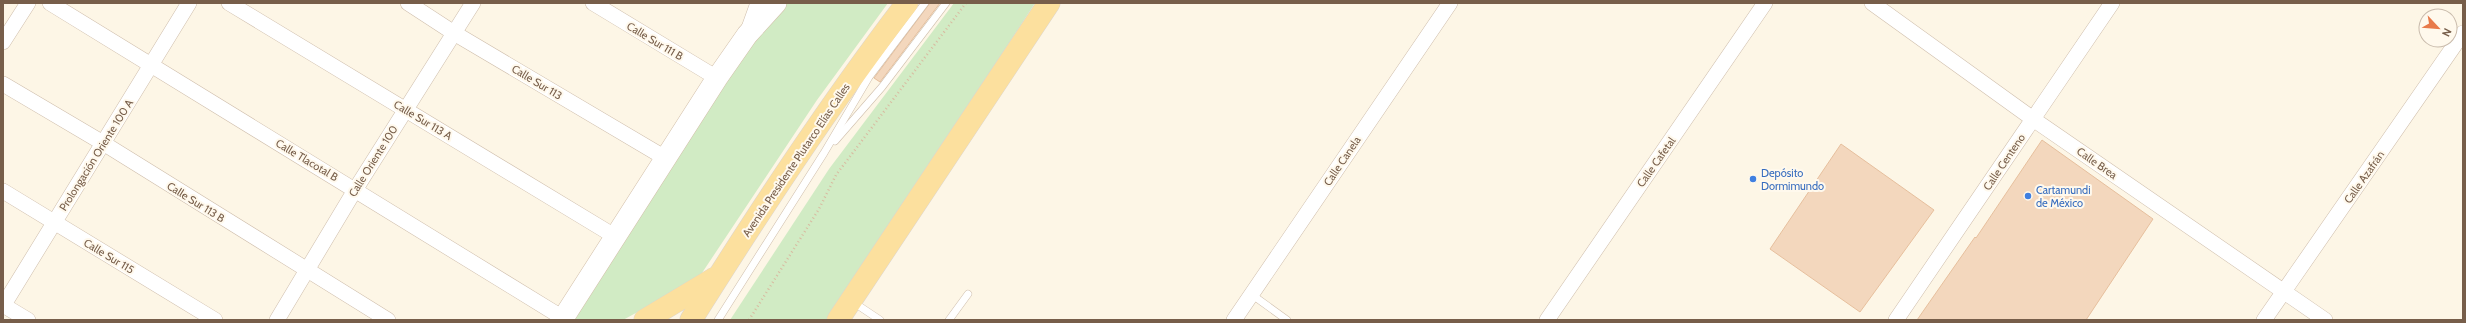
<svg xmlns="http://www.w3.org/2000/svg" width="2466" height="323" font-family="Cabin,sans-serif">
  <rect width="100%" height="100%" fill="#fdf6e6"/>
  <g fill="#d1ebc4">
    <polygon points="786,3 888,3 817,100 698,279 623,320 569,320 753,37"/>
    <polygon points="954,3 1035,3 830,320 730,320 829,169"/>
  </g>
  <g fill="#f3d7bd" stroke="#e6bf9d">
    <polygon points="930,3 940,3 880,82 874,78"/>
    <polygon points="2042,140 2153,219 2086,320 1917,320 1975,237 1976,238"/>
    <polygon points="1841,144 1934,210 1860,312 1770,249"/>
  </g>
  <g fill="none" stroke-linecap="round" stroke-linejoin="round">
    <defs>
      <g id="lane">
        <polyline points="835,141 882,87 946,3"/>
        <polyline points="1251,294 1287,320"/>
        <polyline points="853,302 880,320"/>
        <polyline points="718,320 824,153 869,77 925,3"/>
        <polyline points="949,320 968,294"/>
      </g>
      <g id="street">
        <polyline points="50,3 563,318"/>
        <polyline points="229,3 616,237"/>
        <polyline points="408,3 454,33 667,159"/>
        <polyline points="593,3 717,78"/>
        <polyline points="1872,3 2033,119 2325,320"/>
        <polyline points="749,28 758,3"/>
        <polyline points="3,42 28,3"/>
        <polyline points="3,84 103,143 388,320"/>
        <polyline points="3,191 215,320"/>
        <polyline points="3,305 28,320"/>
        <polyline points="3,306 189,3"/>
        <polyline points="277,320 355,190 473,3"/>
        <polyline points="1234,320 1450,3"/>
        <polyline points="1547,320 1765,3"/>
        <polyline points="1896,320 2112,3"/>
        <polyline points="2264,320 2463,33"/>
      </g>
      <polyline id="secondary" points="562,320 717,78 747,35 776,3"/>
      <g id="primary">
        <polyline points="645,320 715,278"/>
        <path d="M691,320c68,-108 138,-215 216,-317"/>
        <polyline points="838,320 1049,3"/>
      </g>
    </defs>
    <use href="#lane" stroke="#cfbeac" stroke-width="8"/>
    <use href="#street" stroke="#cfbeac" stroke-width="16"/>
    <use href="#secondary" stroke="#d2bfa9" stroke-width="22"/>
    <use href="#primary" stroke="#dcd5d0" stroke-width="23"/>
    <polyline stroke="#d8baa0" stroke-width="2.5" stroke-dasharray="1 3" stroke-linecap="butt" points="749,320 819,209 836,175 966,3"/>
    <use href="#lane" stroke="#fff" stroke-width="7"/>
    <use href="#street" stroke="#fff" stroke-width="15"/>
    <use href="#secondary" stroke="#fff" stroke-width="21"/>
    <use href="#primary" stroke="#fce09e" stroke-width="22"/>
  </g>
  <g fill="#3f7fe0" stroke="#fff9ed" stroke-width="1.5">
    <circle cx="1753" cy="179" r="4"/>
    <circle cx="2028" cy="196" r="4"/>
  </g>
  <g text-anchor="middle" stroke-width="4" stroke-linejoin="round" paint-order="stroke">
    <g font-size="11" fill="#775e4a" stroke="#fff9ed">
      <text transform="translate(655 41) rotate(31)" y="4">Calle Sur 111 B</text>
      <text transform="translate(537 82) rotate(31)" y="4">Calle Sur 113</text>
      <text transform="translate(423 120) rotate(31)" y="4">Calle Sur 113 A</text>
      <text transform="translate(96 155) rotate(-58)" y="4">Prolongación Oriente 100 A</text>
      <text transform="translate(307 160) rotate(31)" y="4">Calle Tlacotal B</text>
      <text transform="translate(796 160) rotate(-56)" y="4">Avenida Presidente Plutarco Elías Calles</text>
      <text transform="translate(373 161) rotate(-58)" y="4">Calle Oriente 100</text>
      <text transform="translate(1342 161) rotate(-56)" y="4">Calle Canela</text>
      <text transform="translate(1656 162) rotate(-55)" y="4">Calle Cafetal</text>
      <text transform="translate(2004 162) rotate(-56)" y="4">Calle Centeno</text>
      <text transform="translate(2097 163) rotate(35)" y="4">Calle Brea</text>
      <text transform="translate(2364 177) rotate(-55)" y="4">Calle Azafrán</text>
      <text transform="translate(196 202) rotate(32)" y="4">Calle Sur 113 B</text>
      <text transform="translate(109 256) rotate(31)" y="4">Calle Sur 115</text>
    </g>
    <g font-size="11" fill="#366cbe" stroke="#fff9ed" text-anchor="start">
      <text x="1761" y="177">Depósito<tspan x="1761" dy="13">Dormimundo</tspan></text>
      <text x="2036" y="194">Cartamundi<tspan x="2036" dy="13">de México</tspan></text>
    </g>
  </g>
  <rect width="2466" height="323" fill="none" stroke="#775e4a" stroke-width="8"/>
  <g transform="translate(2438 28) rotate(116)"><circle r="19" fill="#fff9ed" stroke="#c9bbac"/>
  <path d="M0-3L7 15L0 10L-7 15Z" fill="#e87a4a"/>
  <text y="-6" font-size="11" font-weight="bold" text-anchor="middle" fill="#775e4a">N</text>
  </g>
</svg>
